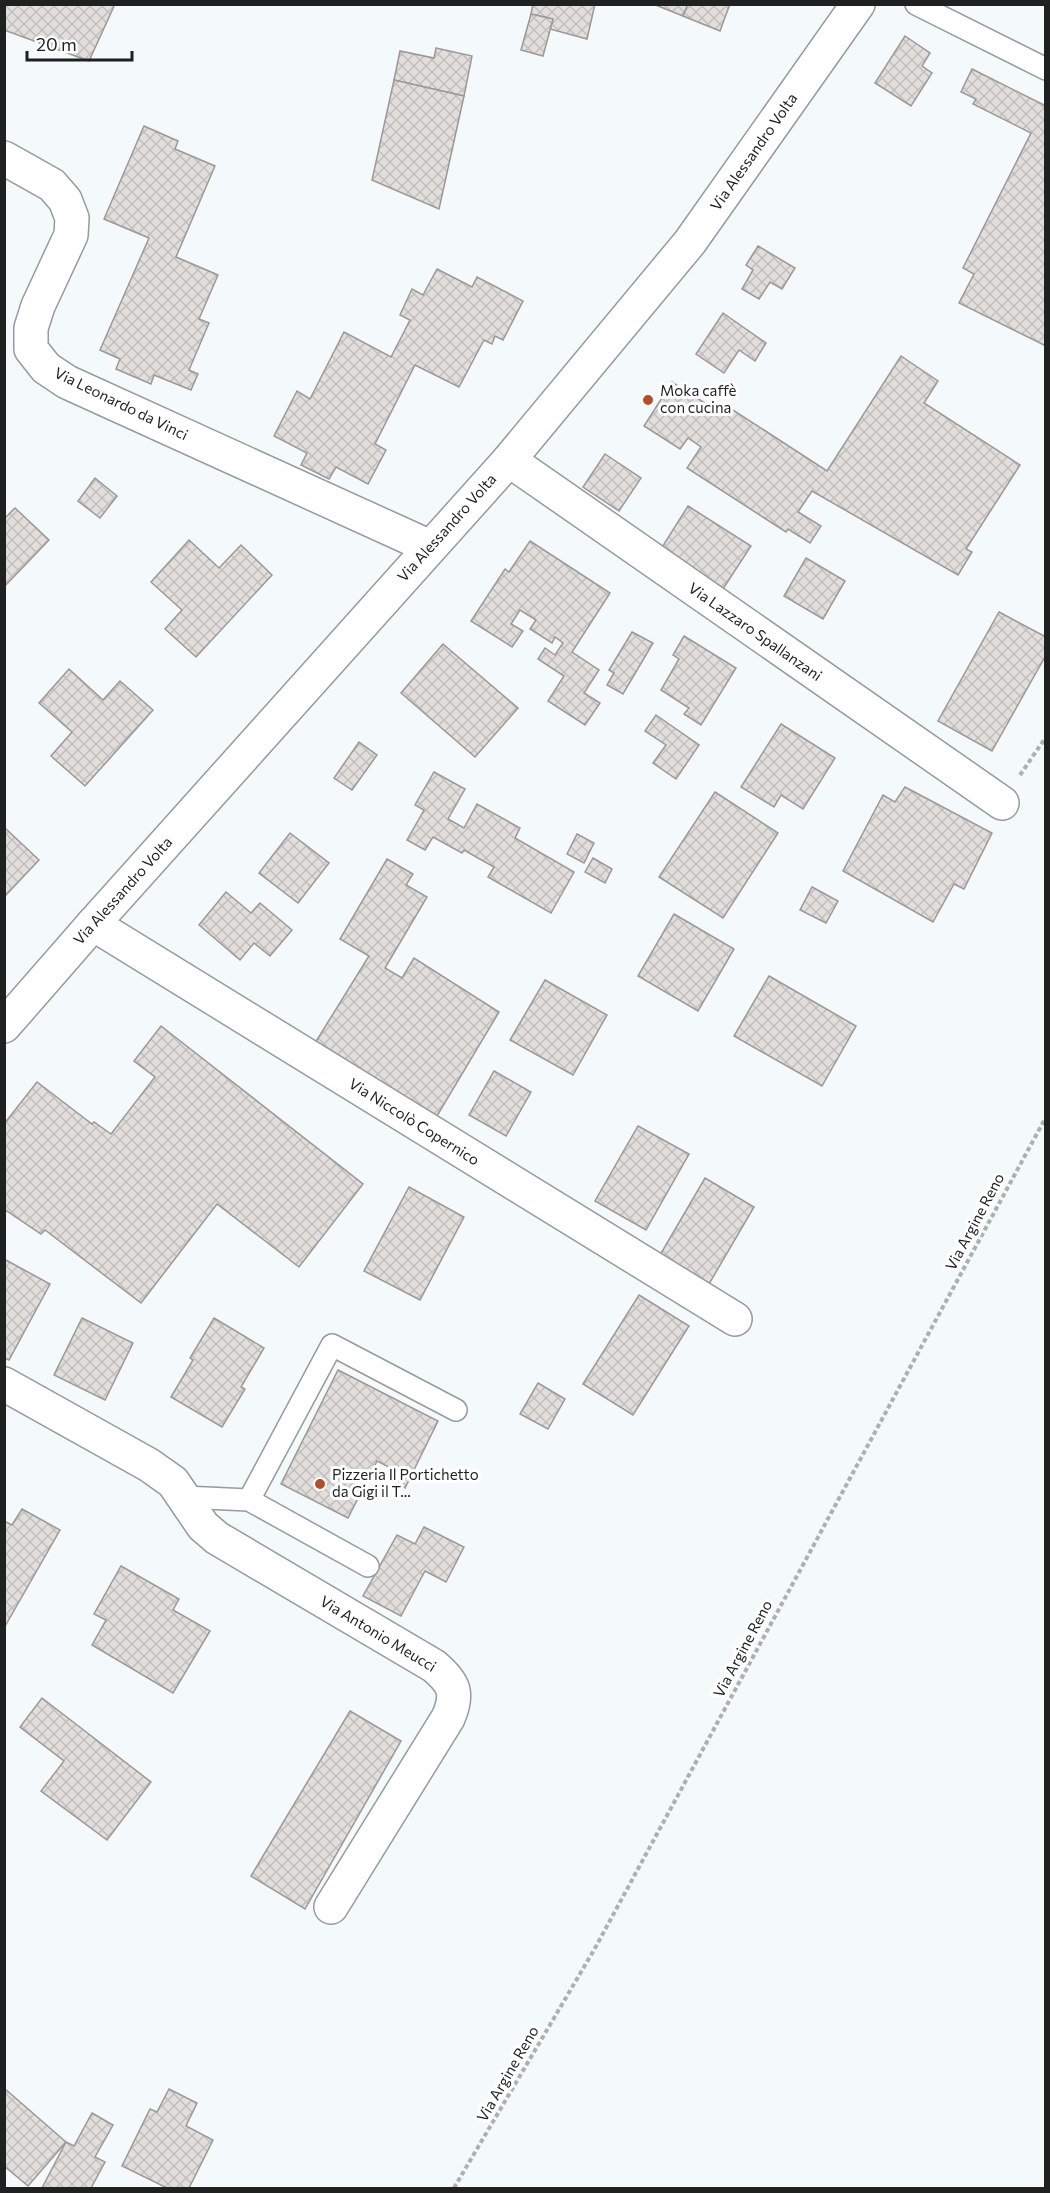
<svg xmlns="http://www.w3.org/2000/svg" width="1050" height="2193" font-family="Commissioner,sans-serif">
  <defs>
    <pattern id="building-cross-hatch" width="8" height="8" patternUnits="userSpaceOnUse" patternTransform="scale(1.5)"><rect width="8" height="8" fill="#e2dedc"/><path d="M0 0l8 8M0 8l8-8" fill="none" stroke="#c1bebc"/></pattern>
  </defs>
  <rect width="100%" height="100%" fill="#f4f9fb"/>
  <g fill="url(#building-cross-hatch)" stroke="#9d9897" stroke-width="1.5">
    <polygon points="4,4 115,4 89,61 4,30"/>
    <polygon points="533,4 595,4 587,39 550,29 553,19 531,14"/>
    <polygon points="653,4 688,4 683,16"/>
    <polygon points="688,4 730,4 720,31 683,16"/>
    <polygon points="531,14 553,19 543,56 521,50"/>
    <polygon points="905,36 930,53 922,66 932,73 911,106 875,83"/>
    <polygon points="436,48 472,56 464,96 394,80 400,51 434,58"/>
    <polygon points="972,69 1046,106 1046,346 959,303 974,274 963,268 1031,133 973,104 976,99 961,92"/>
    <polygon points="394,80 464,96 439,209 372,180"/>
    <polygon points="144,126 178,141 175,149 215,166 176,257 218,275 199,319 209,323 189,370 198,374 191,390 154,375 151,384 116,369 120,359 100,350 149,238 104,219"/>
    <polygon points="758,246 795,268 782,289 770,282 759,299 742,289 753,270 746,265"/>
    <polygon points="437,269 472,287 477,277 523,301 503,340 495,336 492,344 484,340 459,387 415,365 375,444 386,450 368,484 336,467 329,479 301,465 307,453 274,436 297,391 310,399 344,332 391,357 410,320 400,315 412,289 423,295"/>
    <polygon points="723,313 766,343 755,361 739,350 724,373 696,354"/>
    <polygon points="901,356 938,381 924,403 1020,465 966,549 972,552 958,575 812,491 798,512 821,526 810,543 788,529 786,532 687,468 701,447 688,438 680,449 644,426 672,382 722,414 727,406 827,471"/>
    <polygon points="605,454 641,478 619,511 583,487"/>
    <polygon points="95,478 117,496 100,518 78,501"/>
    <polygon points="688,506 751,546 721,592 659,552"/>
    <polygon points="15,508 49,540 4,587 4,519"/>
    <polygon points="189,540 219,568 241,545 272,575 196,657 165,629 182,610 151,582"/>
    <polygon points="530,541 610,593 572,652 599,670 584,693 600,703 585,725 548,701 564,676 538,659 545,648 555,655 563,643 555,637 552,643 530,629 536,620 520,610 511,624 523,631 512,647 471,621 505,569 509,572"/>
    <polygon points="806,558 845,581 823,619 784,596"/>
    <polygon points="999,612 1046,637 1046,655 992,751 938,721"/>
    <polygon points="632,632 653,643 623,694 607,685 614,673 609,670"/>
    <polygon points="684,636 736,668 701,725 684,714 689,708 661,690 679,659 673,655"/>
    <polygon points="443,644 518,708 475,757 401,693"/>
    <polygon points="69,669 103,700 120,681 153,710 85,786 51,756 72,732 39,703"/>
    <polygon points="656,715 699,745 676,779 653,763 666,745 645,731"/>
    <polygon points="781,724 835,758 803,809 781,795 774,807 741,787"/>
    <polygon points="359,742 377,755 352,790 334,778"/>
    <polygon points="434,772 465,789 448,819 464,828 477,804 520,828 515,838 574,872 551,913 488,877 494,867 464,850 462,853 433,837 425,850 407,840 424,810 415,805"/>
    <polygon points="905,787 992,833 964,889 954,884 933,922 843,871 883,795 895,802"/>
    <polygon points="715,792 778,833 723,918 659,877"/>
    <polygon points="5,828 39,860 4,897 4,829"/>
    <polygon points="290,833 329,863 298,903 259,873"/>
    <polygon points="577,834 594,843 584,863 567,854"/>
    <polygon points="593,858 612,869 605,883 585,872"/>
    <polygon points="387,859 413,874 406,885 427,897 385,968 402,978 414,958 499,1012 437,1116 315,1043 369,956 340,939"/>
    <polygon points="812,887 838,901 826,923 800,910"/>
    <polygon points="226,892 251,913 260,903 292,930 270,956 254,943 240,960 199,925"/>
    <polygon points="674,914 734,949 698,1011 638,976"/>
    <polygon points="769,976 856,1026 822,1086 734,1036"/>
    <polygon points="545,980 607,1015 573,1075 510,1040"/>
    <polygon points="161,1026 363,1184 299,1267 217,1204 141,1303 45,1230 41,1234 4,1209 4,1124 37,1082 92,1124 94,1122 111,1134 155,1077 134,1061"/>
    <polygon points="494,1071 531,1092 506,1136 469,1115"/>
    <polygon points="638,1126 689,1154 646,1230 595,1201"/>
    <polygon points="705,1178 754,1207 709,1284 660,1255"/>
    <polygon points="409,1187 464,1217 420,1300 364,1271"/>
    <polygon points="4,1259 50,1284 9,1360 4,1358"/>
    <polygon points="639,1295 689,1326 633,1415 583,1384"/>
    <polygon points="82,1318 133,1343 105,1400 54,1375"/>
    <polygon points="214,1318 264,1348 241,1387 245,1389 222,1427 171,1397 193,1360 190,1358"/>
    <polygon points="338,1370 438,1421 405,1488 386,1478 391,1468 377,1461 348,1518 281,1484"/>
    <polygon points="538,1383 565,1399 548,1429 520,1414"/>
    <polygon points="22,1509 60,1530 4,1628 4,1521 12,1525"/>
    <polygon points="424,1527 464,1547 446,1582 425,1571 401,1616 363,1596 397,1535 415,1544"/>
    <polygon points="121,1566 179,1599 173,1610 210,1631 173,1693 92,1645 106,1620 94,1614"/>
    <polygon points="42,1698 151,1782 107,1840 41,1791 64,1761 20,1727"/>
    <polygon points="350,1711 401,1741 305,1909 251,1876"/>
    <polygon points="4,2088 66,2142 28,2186 4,2166"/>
    <polygon points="169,2089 197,2103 186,2126 213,2140 189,2188 167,2188 122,2166 150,2109 157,2112"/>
    <polygon points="92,2113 113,2125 95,2157 105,2162 91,2188 42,2188 66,2142 74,2146"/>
  </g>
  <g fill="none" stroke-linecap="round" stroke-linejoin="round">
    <defs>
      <g id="service">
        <polyline points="916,4 1046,69"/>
        <polyline points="184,1497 249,1500 368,1566"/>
        <polyline points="249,1500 332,1345 456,1410"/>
      </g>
      <g id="minor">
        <polyline points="4,158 52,185 65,200 72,218 71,235 38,306 31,328 31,349 46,368 67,382 430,547"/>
        <polyline points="509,460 1002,803"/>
        <polyline points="93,924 735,1319"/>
        <polyline points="4,1026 93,924 509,460 690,242 858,4"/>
        <path d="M4,1384l145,81 24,17 30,44 14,12 217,128c20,17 25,27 14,52l-117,189"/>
      </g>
    </defs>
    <use href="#service" stroke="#969b9d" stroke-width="24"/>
    <use href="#minor" stroke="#969b9d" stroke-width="36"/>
    <g stroke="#acb0b1" stroke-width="4" stroke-dasharray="4.5 3" stroke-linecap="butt">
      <polyline points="1020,775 1046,737"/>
      <polyline points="454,2188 594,1950 1046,1117"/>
    </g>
    <use href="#service" stroke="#fff" stroke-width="21"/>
    <use href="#minor" stroke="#fff" stroke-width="33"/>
  </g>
  <g fill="#b64e28" stroke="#fff" stroke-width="2">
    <circle cx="648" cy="400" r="6"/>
    <circle cx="320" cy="1484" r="6"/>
  </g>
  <g text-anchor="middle" stroke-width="6" stroke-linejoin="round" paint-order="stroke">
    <g font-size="15" fill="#1f2121" stroke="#fff">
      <text transform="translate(754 152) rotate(-55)" y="5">Via Alessandro Volta</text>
      <text transform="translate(121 404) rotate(26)" y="5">Via Leonardo da Vinci</text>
      <text transform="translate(447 528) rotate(-48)" y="5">Via Alessandro Volta</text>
      <text transform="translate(755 632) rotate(35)" y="5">Via Lazzaro Spallanzani</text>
      <text transform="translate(123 891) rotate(-48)" y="5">Via Alessandro Volta</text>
      <text transform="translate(414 1122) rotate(32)" y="5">Via Niccolò Copernico</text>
      <text transform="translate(975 1222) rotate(-62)" y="5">Via Argine Reno</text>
      <text transform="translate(378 1634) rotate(31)" y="5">Via Antonio Meucci</text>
      <text transform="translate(743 1649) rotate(-62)" y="5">Via Argine Reno</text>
      <text transform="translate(508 2074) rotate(-60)" y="5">Via Argine Reno</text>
    </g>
    <g font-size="15" fill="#1f2121" stroke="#fff" text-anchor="start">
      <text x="660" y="396">Moka caffè<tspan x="660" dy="17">con cucina</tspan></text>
      <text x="332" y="1480">Pizzeria Il Portichetto<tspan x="332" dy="17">da Gigi il T...</tspan></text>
    </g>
  </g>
  <rect width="1050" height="2193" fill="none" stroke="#1f2121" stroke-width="12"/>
  <path d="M27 51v9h105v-9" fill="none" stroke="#1f2121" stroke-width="3"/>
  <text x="36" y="51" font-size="18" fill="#1f2121" stroke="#ffffff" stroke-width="4.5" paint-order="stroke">20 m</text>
</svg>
